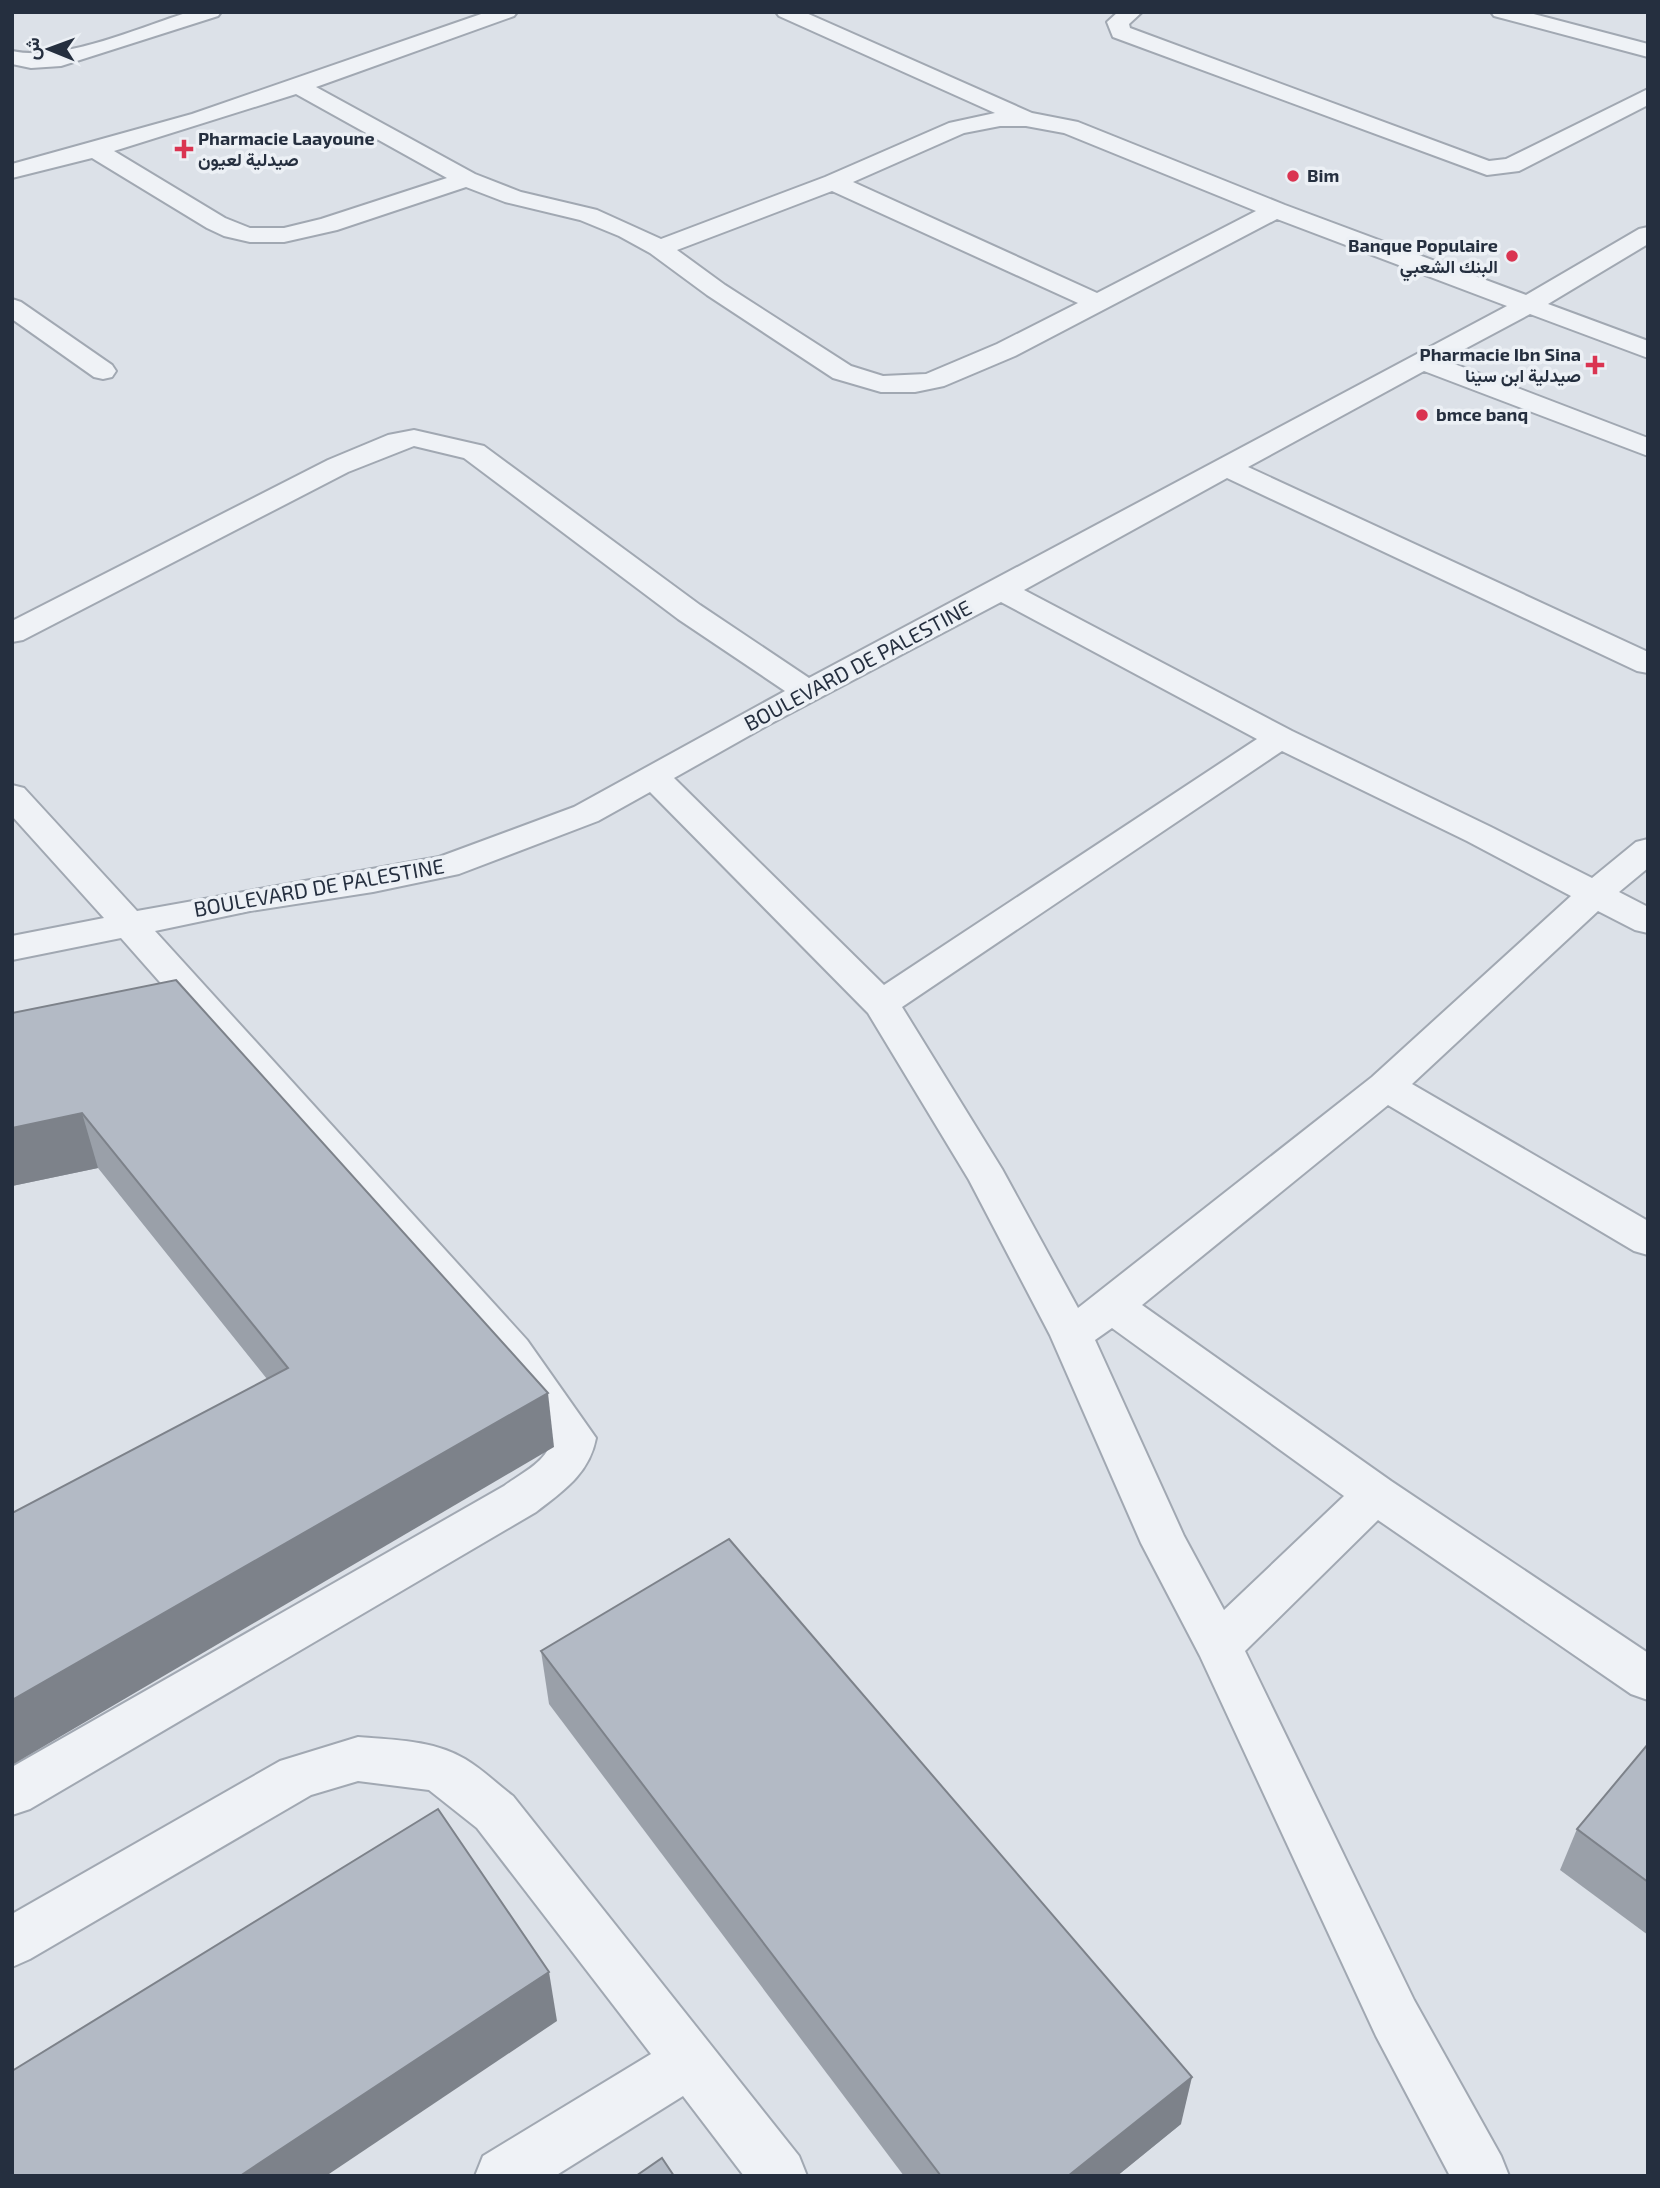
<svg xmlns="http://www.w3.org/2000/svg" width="1660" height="2188" font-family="'Exo 2',Vazirmatn,sans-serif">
  <rect width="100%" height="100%" fill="#dce1e8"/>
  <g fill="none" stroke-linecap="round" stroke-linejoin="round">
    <defs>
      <g id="minor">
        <path d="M189,12h32l-3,4 -157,50 -30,2 -19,-4v-13c53,11 125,-23 177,-39z"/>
        <path d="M487,12h30l-3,4 -198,71 159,87 46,18 76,18 64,29 164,-62 124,-54 46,-10 -216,-97 -3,-4h28l228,101 46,9 207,83 241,90 113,-66 9,-2v17l-100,60 100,37v17l-118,-44 -86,46 204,78v18l-224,-85 -176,96 400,185v21l-11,-2 -410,-193 -203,112 268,141 199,96 101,51 44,-36 12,-3v29l-29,24 29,15v26l-13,-3 -37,-19 -186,173 236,137v34l-14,-4 -246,-146 -246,200 249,176 257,172v47l-17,-6 -253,-174 -133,131 169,349 87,156 8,20h-59l-74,-140 -176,-380 -59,-113 -91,-208 -81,-155 -101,-167 -218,-221 -52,29 -139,53 -86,18 -123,19 -95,20 372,409 69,98c-7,36 -33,53 -60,74l-506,297 -18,6v-48l492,-281c16,-12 43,-24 47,-45l-54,-77 -376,-426 -109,22v-24l92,-18 -92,-102v-31l12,3 113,123 302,-54 135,-50 211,-116 -107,-72 -214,-161 -50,-12 -66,26 -325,168 -11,2v-21l316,-161 60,-25 26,-5 70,16 216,159 109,73 698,-372 -230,-87 -262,137 -71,30 -29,6h-34l-48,-14 -126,-83 -57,-42 -31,-17 -39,-16 -75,-18 -39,-15 -129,43 -53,12h-34l-26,-6 -17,-8 -115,-70 -80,20v-14l180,-50zM296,94l151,84 -126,41 -37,9h-34l-25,-10 -111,-67zM1000,126h26l38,7 192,78 -159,82 -244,-111 111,-49zM832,191l246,112 -81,41 -71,30 -43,2 -32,-10 -126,-81 -48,-35zM1001,602l256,137 -373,246 -210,-207 94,-53zM1282,751l185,90 104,55 -199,181 -294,231 -76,-139 -100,-162zM1112,1328l232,168 -120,114 -40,-74 -89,-196z"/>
        <polygon points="1118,12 1142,12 1129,24 1130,28 1489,161 1506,159 1648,89 1648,105 1519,171 1487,175 1113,37 1107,22"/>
        <polygon points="1491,12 1526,12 1648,44 1648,57 1494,16"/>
        <polygon points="12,299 21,302 112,365 116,371 112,377 103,379 94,377 12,319"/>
        <path d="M358,1737c36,3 75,3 107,22 17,10 32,25 48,37l286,360 8,20h-63l-61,-80 -128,80h-80l8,-20 168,-102 -174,-226 -48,-38 -71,-9 -47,14 -281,164 -18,8v-53l268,-153z"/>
      </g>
    </defs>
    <use href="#minor" stroke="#a1a8b2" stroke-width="4"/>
    <use href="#minor" fill="#eff2f6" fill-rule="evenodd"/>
  </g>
  <g fill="#9aa0a9">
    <polygon points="12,1013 554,1447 267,1379 98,1168 12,1186"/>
    <polygon points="541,1651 1181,2124 1117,2176 904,2176 549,1704"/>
    <polygon points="1648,1744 1648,1935 1560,1870 1577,1829"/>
  </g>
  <g fill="#7d828a">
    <polygon points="82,1113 98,1168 12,1186 12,1128"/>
    <polygon points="548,1393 554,1447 12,1765 12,1700"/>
    <polygon points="549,1972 557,2021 326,2176 240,2176"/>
    <polygon points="1192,2077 1181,2124 1117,2176 1068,2176"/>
  </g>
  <g fill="#b3bac5" stroke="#7d828a" stroke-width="2">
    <polygon points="176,980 548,1393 12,1700 12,1513 288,1368 82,1113 12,1128 12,1013"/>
    <polygon points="729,1539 1192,2077 1068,2176 941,2176 541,1651"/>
    <polygon points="1648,1744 1648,1882 1577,1829"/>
    <polygon points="438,1809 549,1972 240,2176 12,2176 12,2071"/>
    <polygon points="662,2158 674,2176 636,2176"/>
  </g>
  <g fill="#da3451" stroke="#ecf0f5" stroke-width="2.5">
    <path d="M180.5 138.5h7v7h7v7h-7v7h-7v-7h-7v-7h7z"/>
    <circle cx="1293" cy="176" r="7"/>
    <circle cx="1512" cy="256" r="7"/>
    <path d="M1591.5 354.5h7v7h7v7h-7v7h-7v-7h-7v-7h7z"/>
    <circle cx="1422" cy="415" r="7"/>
  </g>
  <g text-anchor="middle" stroke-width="7" stroke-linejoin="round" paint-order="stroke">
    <g font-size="18" font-weight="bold" fill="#252f3f" stroke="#ecf0f5" text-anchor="start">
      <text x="198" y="145">Pharmacie Laayoune<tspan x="198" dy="21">صيدلية لعيون</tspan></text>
      <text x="1307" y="182">Bim</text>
      <text x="1498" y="252" text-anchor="end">Banque Populaire<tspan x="1498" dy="21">البنك الشعبي</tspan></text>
      <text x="1581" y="361" text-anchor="end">Pharmacie Ibn Sina<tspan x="1581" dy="21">صيدلية ابن سينا</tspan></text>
      <text x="1436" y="421">bmce banq</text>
    </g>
    <g font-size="21" fill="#252f3f" stroke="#ecf0f5">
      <text transform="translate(858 666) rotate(-28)" y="7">BOULEVARD DE PALESTINE</text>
      <text transform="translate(319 888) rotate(-10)" y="7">BOULEVARD DE PALESTINE</text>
    </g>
  </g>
  <rect width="1660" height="2188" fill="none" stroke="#252f3f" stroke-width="28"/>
  <g transform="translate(49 49) rotate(271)" stroke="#ecf0f5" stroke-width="5" paint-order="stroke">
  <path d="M0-5L12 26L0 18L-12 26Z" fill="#252f3f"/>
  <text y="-10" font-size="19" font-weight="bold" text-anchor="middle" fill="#252f3f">ش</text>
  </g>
</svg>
